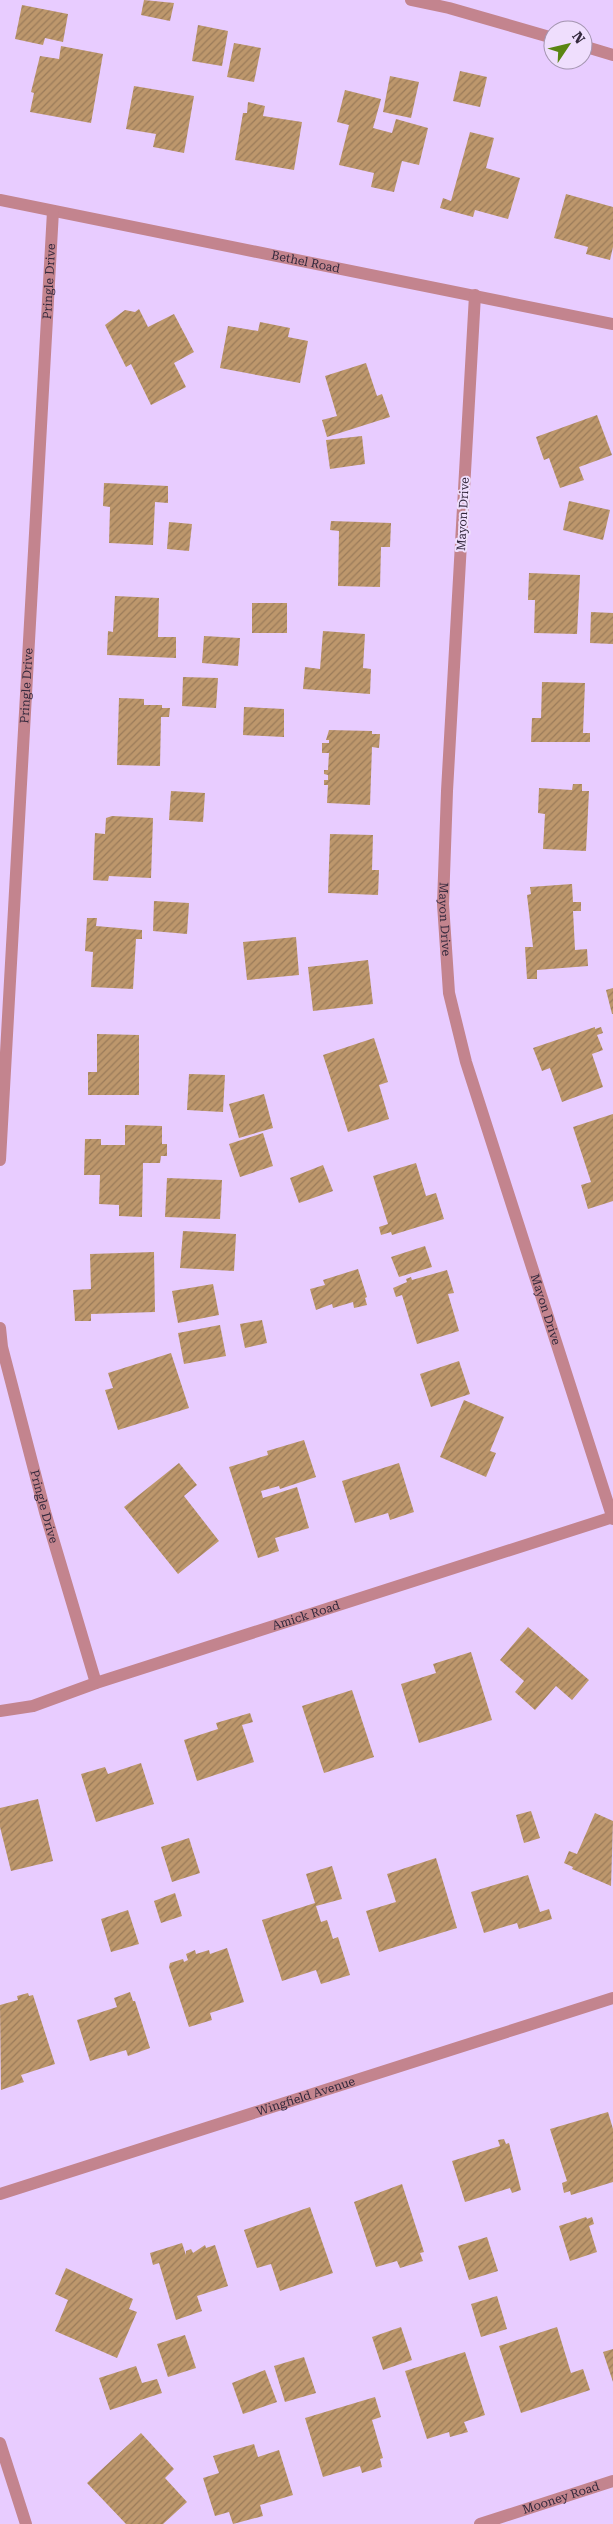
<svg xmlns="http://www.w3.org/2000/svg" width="613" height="2524" font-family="'Roboto Serif',serif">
  <defs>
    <pattern id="building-hatch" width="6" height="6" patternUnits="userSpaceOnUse" patternTransform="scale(1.25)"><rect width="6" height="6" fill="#bd976c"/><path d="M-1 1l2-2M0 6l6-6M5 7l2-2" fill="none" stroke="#9a7b5a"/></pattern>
  </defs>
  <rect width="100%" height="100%" fill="#e8ccff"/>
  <g fill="url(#building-hatch)">
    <polygon points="144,0 174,3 170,21 141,15"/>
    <polygon points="22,5 68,14 63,42 45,38 43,45 15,39"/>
    <polygon points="198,25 228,31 222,66 192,61"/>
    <polygon points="234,43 261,48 254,82 227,77"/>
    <polygon points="61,46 103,54 91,123 30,112 34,93 31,92 40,56 59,59"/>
    <polygon points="460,71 487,77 480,107 453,101"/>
    <polygon points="390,76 419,82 411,118 383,112"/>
    <polygon points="134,86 194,96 184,153 153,147 156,134 126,129"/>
    <polygon points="345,90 381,99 373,128 392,133 396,119 428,128 419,165 402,161 394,192 371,187 374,173 339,165 349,125 337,122"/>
    <polygon points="248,102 265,106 263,116 302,122 294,170 235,160 243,113 247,113"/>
    <polygon points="470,132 494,138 486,168 520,178 508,219 475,210 473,217 440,208 443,198 451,201"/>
    <polygon points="566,194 613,207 613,247 610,260 586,254 588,247 554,238"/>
    <polygon points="139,309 148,327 174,314 194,352 174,363 186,387 151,405 131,364 126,367 105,325 125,310 135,312"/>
    <polygon points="260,322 290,328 288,337 308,341 300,383 220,368 228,326 258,331"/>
    <polygon points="366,363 377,396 382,394 390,417 327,437 322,420 337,416 325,376"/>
    <polygon points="597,415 612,455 579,467 584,480 560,488 549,458 544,460 536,437"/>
    <polygon points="362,436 365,464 330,469 326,440"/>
    <polygon points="104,483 168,486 168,503 155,502 153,545 109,543 110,507 103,506"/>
    <polygon points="569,501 610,510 603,540 563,530"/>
    <polygon points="331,521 391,523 390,547 381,547 380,587 338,586 339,531 330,530"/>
    <polygon points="169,522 192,524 189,551 167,549"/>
    <polygon points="529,573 580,575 577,634 534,633 535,600 528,600"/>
    <polygon points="115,596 159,598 158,637 176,637 176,658 107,655 108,631 113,632"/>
    <rect x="252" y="603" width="35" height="30"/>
    <polygon points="591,612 613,613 613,644 590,643"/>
    <polygon points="323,631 365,634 363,668 371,669 370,694 303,689 305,667 320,669"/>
    <polygon points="204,636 240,638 238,666 202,663"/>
    <polygon points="183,677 218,678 216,708 182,706"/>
    <polygon points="542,682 585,683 583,733 590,733 590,742 531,742 532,718 541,718"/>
    <polygon points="119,698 144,699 144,705 162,705 162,708 170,708 169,717 161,717 160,766 117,765"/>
    <polygon points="244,707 284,709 284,737 243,735"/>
    <polygon points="329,730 372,731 372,734 380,734 379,748 372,747 370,805 327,803 328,785 324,785 324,780 328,780 328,775 324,774 324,770 328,770 329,753 322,753 322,743 329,743 329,740 326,740"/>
    <polygon points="573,784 582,784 582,791 589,791 586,851 543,849 545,814 538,813 539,788 572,790"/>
    <polygon points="171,791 205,793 203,822 169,820"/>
    <polygon points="112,816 153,818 151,878 109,876 108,881 93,880 95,833 105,834 106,818"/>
    <polygon points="330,834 373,835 372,870 379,870 378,895 328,893"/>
    <polygon points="572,884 573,902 581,902 581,911 573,911 575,950 587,949 588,966 537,970 537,979 527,979 525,947 533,947 527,895 531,894 530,887"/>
    <polygon points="154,901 189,903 187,934 153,931"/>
    <polygon points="87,918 97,918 96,926 142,930 142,939 136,939 133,989 91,987 93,952 85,951"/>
    <polygon points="296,937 299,975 247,980 243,942"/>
    <polygon points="368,960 373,1004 313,1011 308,967"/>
    <polygon points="613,988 613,1014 612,1014 606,990"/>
    <polygon points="595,1027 595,1029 601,1027 603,1033 597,1035 603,1050 592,1054 603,1087 562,1102 550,1068 542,1071 533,1048"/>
    <polygon points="97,1034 139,1035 139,1095 88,1095 88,1072 97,1072"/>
    <polygon points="374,1038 388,1082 379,1085 389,1119 348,1132 323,1055"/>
    <polygon points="189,1074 225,1075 223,1112 187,1110"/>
    <polygon points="264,1094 273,1128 239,1138 229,1104"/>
    <polygon points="613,1114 613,1201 588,1209 581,1185 591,1182 573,1127"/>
    <polygon points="125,1125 162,1126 162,1144 167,1144 167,1156 161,1156 160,1163 143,1163 142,1217 119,1216 119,1205 99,1204 100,1175 84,1175 85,1139 101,1139 101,1145 125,1145"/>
    <polygon points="263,1133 273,1166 240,1177 229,1144"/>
    <polygon points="416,1163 426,1196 436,1193 444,1219 392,1235 391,1232 381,1235 379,1227 388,1224 373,1176"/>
    <polygon points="323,1165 333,1191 299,1203 290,1178"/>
    <polygon points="167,1178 222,1180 220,1219 165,1217"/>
    <polygon points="183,1231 236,1234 234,1271 180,1268"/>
    <polygon points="425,1246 432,1267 399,1277 391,1257"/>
    <polygon points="154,1252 155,1312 91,1314 91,1321 75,1321 73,1290 91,1289 90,1254"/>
    <polygon points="358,1269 367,1297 365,1298 367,1305 354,1308 353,1302 333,1308 332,1304 316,1310 310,1289 325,1285 323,1280"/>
    <polygon points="447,1270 454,1293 448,1294 459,1331 417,1344 402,1295 396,1297 393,1288 407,1282 406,1279 411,1277 412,1280"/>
    <polygon points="213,1284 219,1315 178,1323 172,1291"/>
    <polygon points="262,1320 267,1343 245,1348 240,1324"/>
    <polygon points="220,1325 226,1356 184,1364 178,1333"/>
    <polygon points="171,1353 189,1408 118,1430 105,1390 113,1388 108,1373"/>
    <polygon points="459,1361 470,1394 431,1407 420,1374"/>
    <polygon points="464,1400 504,1417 490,1451 496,1453 486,1477 440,1457"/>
    <polygon points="304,1440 316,1477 280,1489 279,1486 261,1491 263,1498 297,1487 309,1528 275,1538 279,1551 258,1558 229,1467 268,1455 267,1451"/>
    <polygon points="179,1463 197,1485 184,1496 219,1541 178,1574 124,1507"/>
    <polygon points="399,1463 414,1512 390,1520 388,1513 355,1523 342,1481"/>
    <polygon points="528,1627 589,1680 572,1700 556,1686 535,1710 515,1692 524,1681 500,1660"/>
    <polygon points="471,1652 492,1720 419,1743 401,1684 436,1673 433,1664"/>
    <polygon points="352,1690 374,1757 324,1773 302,1706"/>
    <polygon points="250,1713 253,1722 242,1725 254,1762 197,1781 184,1740 218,1729 216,1723"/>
    <polygon points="141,1763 154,1804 96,1822 81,1774 105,1767 108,1774"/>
    <polygon points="38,1799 53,1861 11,1871 0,1827 0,1808"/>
    <polygon points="531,1811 540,1838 524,1843 516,1815"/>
    <polygon points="595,1813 613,1821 611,1886 572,1869 573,1867 564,1863 569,1851 577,1854"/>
    <polygon points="189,1838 200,1873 172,1882 161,1847"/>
    <polygon points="436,1858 457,1928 379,1952 366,1911 396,1902 387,1874"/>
    <polygon points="332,1866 342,1899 316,1906 321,1922 327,1920 333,1939 338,1937 350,1975 321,1984 316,1970 282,1981 262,1920 315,1903 306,1874"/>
    <polygon points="528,1875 540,1912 549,1909 552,1919 519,1929 517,1923 484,1933 471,1892"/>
    <polygon points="175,1893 182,1916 161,1923 154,1901"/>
    <polygon points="128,1910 139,1944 111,1952 101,1919"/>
    <polygon points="227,1948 244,2002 210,2013 212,2020 189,2027 169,1967 170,1963 183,1959 184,1962 188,1960 186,1954 195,1950 196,1954 209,1950 210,1954"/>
    <polygon points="130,1992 133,2001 135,2001 150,2048 128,2056 126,2050 90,2061 77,2020 117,2007 114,1998"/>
    <polygon points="28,1993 29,1996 33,1995 55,2064 21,2075 24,2082 1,2090 0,2005 18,2000 17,1996"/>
    <polygon points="608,2112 613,2129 613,2182 571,2195 570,2191 564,2193 562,2183 567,2181 550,2129"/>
    <polygon points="504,2139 506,2144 509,2143 521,2190 512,2193 510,2188 465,2202 452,2161 500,2146 498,2140"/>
    <polygon points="402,2184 424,2252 420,2253 423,2261 400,2268 397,2261 376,2267 354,2202"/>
    <polygon points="310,2207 333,2273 280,2291 271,2264 257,2268 244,2230"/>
    <polygon points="586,2217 587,2219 592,2217 594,2224 589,2226 597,2252 570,2261 559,2226"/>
    <polygon points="487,2237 498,2271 469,2280 458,2246"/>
    <polygon points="182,2243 186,2255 186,2251 191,2249 193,2253 205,2245 206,2248 215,2245 228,2286 197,2296 202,2311 176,2320 159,2263 153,2265 150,2253"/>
    <polygon points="66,2268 133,2299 129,2309 137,2312 117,2358 55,2331 68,2300 55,2294"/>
    <polygon points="497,2296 507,2329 481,2337 471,2304"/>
    <polygon points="401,2327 412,2360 383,2370 372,2337"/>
    <polygon points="557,2327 571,2373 583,2369 590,2390 521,2413 499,2346"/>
    <polygon points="185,2335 196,2368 168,2377 157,2344"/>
    <polygon points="613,2349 613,2382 603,2352"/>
    <polygon points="465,2352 485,2415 464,2422 468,2432 450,2437 449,2432 427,2439 405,2371"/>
    <polygon points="304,2357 316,2393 285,2402 274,2366"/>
    <polygon points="136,2366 142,2383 157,2379 162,2393 110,2410 99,2378"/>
    <polygon points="265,2370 277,2402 243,2414 232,2383"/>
    <polygon points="375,2397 381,2417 372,2420 383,2458 380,2459 382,2467 362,2473 360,2466 323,2477 305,2418"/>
    <polygon points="141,2433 174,2469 165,2478 187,2502 163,2524 126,2524 87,2483"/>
    <polygon points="254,2444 258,2457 279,2450 293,2495 260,2505 263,2516 233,2524 229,2512 215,2516 203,2478 219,2473 213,2456"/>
  </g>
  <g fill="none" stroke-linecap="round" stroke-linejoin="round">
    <g stroke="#c3848e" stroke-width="12">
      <polyline points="411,0 449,8 553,38"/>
      <polyline points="583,46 613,55"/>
      <path id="s1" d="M0,200l613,124"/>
      <path id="s2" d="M475,295l-28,496 -4,113 6,89 17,69 147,457"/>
      <path id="s3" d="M0,1160l53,-949"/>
      <path id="s4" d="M0,1328l2,19 43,165 51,171"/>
      <path id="s5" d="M0,1711l33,-5 63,-23 517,-166"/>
      <path id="s6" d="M0,2194l613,-196"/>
      <polyline points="0,2443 26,2524"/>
      <path id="s7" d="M480,2524l133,-43"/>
    </g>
  </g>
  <g text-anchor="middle" stroke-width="4" stroke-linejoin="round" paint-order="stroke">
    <g font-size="12" fill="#33283c" stroke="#efdefd">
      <text dy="4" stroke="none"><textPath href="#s1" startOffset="312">Bethel Road</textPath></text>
      <text dy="4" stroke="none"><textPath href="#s3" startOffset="880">Pringle Drive</textPath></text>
      <text transform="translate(463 514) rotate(-87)" y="4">Mayon Drive</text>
      <text dy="4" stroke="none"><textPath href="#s3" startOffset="475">Pringle Drive</textPath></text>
      <text dy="4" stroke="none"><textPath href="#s2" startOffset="625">Mayon Drive</textPath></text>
      <text dy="4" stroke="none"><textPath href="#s2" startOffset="1030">Mayon Drive</textPath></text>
      <text dy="4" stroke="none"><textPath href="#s4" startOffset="184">Pringle Drive</textPath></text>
      <text dy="4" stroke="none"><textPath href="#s5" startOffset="321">Amick Road</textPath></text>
      <text dy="4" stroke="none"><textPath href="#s6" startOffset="321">Wingfield Avenue</textPath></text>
      <text dy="4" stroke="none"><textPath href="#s7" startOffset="85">Mooney Road</textPath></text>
    </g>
  </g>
  <g transform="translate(568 45) rotate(55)"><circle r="24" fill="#efdefd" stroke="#a495b0"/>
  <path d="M0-4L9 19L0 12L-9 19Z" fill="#5a8512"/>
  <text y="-8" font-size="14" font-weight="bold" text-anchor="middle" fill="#33283c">N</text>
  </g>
</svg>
